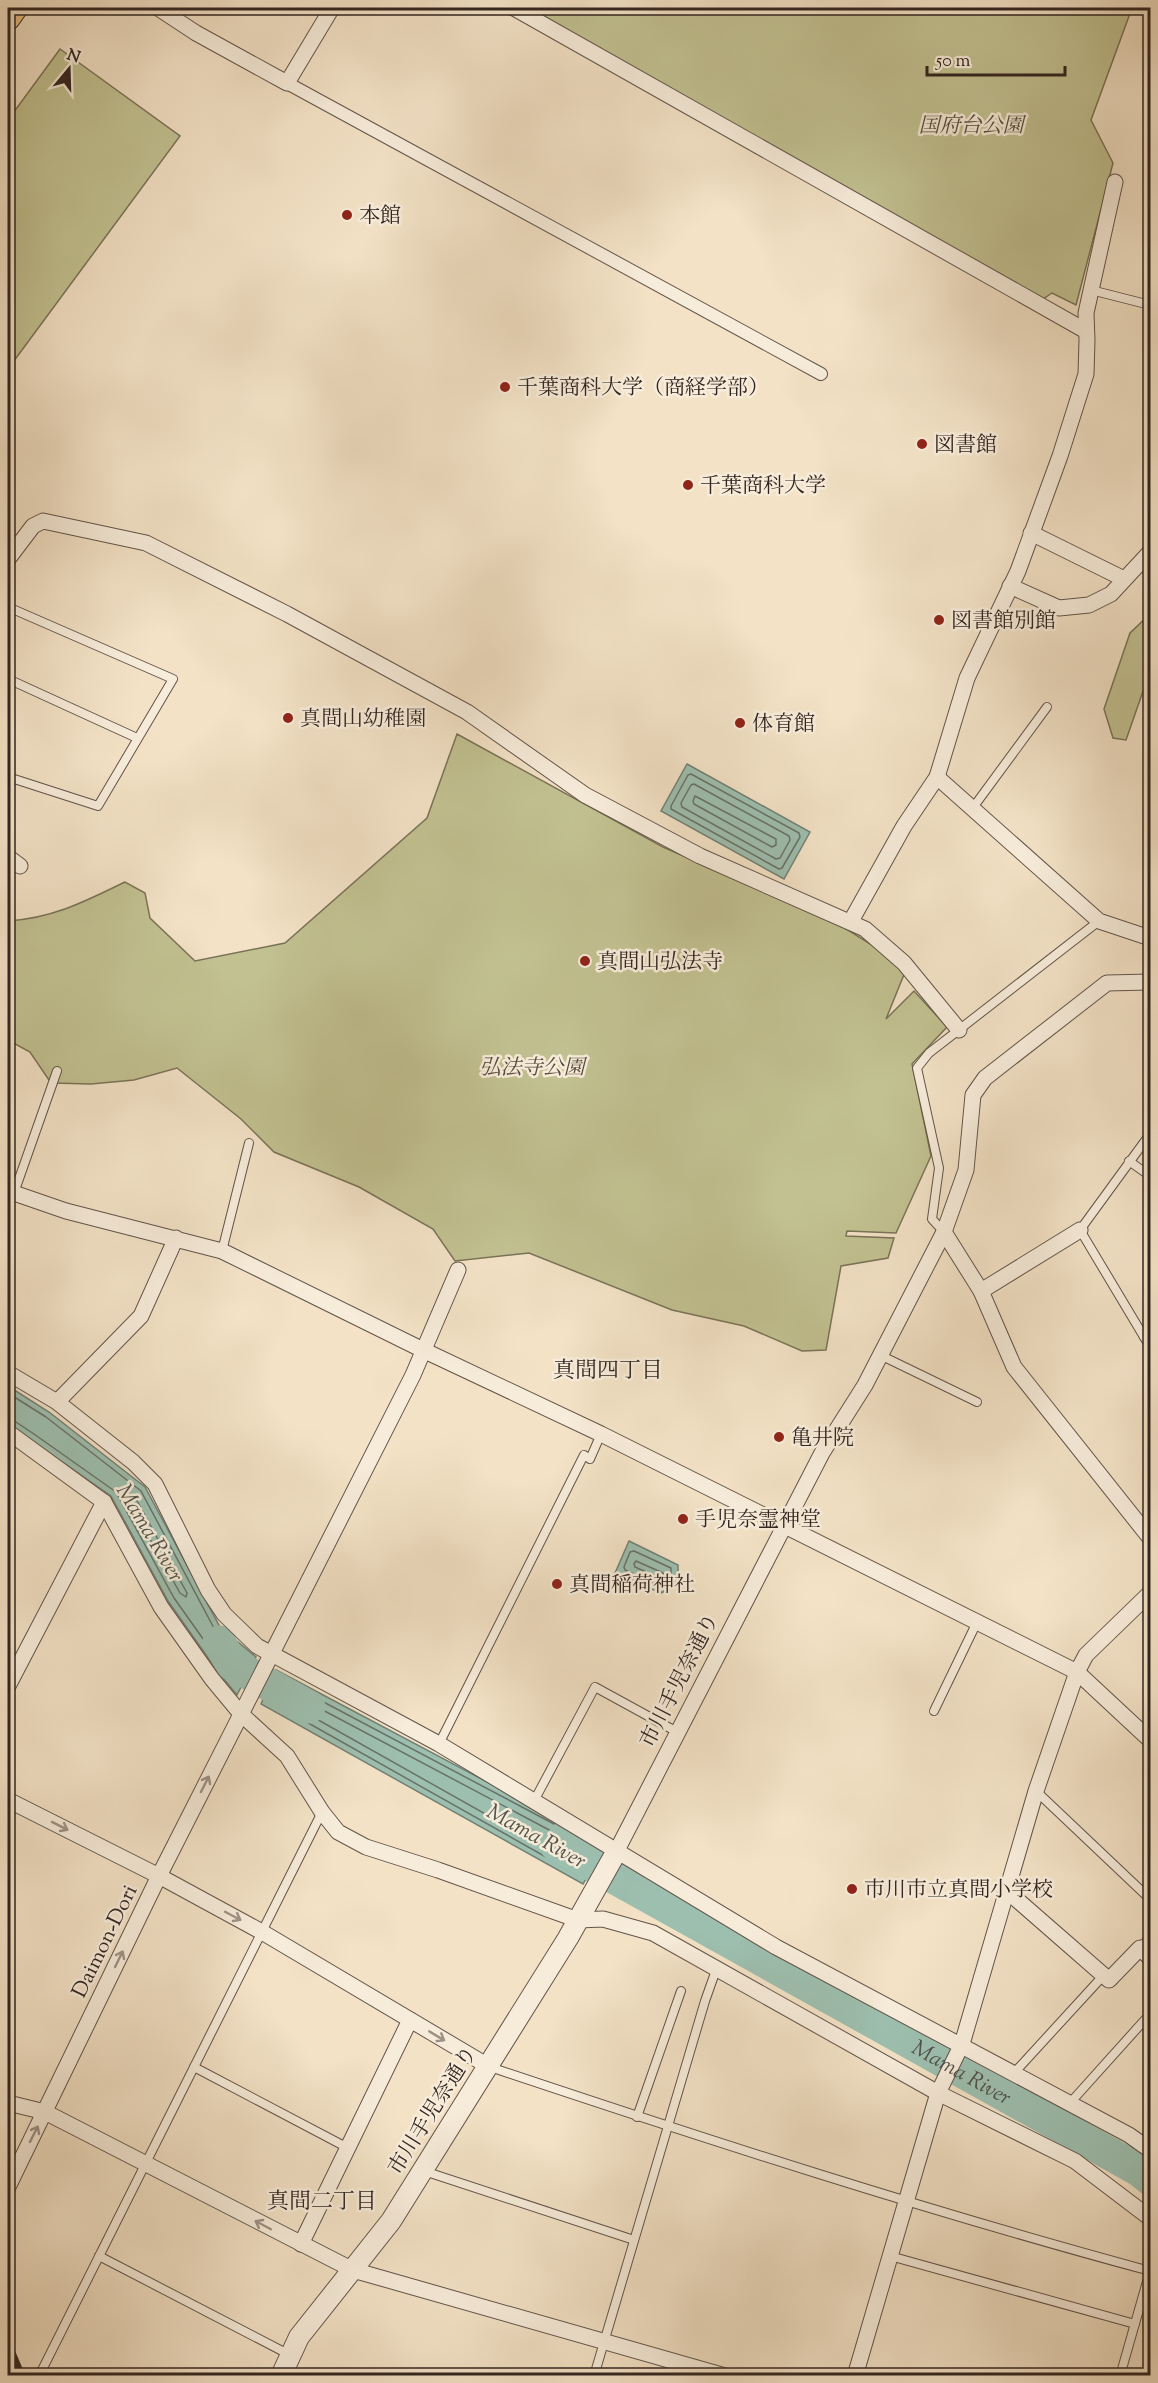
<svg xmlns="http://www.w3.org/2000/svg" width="1158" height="2383" font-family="'Sorts Mill Goudy','Noto Serif JP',serif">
  <rect width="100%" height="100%" fill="#f3e2c6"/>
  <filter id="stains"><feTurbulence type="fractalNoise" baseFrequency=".00333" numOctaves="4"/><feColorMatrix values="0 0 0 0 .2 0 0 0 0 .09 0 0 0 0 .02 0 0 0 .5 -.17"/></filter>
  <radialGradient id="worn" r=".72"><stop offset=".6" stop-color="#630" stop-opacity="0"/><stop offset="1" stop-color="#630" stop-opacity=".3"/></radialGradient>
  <g fill="#c2c191" stroke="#7a7358" stroke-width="1.5">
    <polygon points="515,8 1132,8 1091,120 1113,163 1076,305 1052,293 1043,299"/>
    <polygon points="60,49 180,136 8,369 8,120"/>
    <polygon points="1150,614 1150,671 1126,740 1113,738 1104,709 1130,633"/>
    <path d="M457,734l206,113 177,78 67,42 -21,52 28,-28 33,36 -35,37 19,92 -35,77 -49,-2 -1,5 48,2 -6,20 -47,8 -15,84 -24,1 -58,-25 -72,-16 -143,-57 -74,8 -22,-32 -74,-42 -85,-35 -33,-33 -64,-51 -43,12 -43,4 -40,-1 -21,-31 -22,-12v-119c45,-3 76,-19 117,-39l20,11 5,25 45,43 90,-18 142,-125z"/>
  </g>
  <g fill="#9dbfaf" stroke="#728176" stroke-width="1.5">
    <polygon points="687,764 810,832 784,879 661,811"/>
    <polygon points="8,1386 49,1412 145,1487 220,1627 256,1657 237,1695 218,1672 168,1601 111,1496 8,1424"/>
    <polygon points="629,1541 678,1565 678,1585 661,1593 615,1573"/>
    <polygon points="276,1670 606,1845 583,1884 261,1704"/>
  </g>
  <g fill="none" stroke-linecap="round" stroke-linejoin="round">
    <g stroke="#687268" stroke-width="1.5">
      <polygon points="691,774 799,833 800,837 782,868 779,869 671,809 671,806 688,775"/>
      <polygon points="694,784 789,836 790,840 780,858 776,859 682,807 681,803 691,785"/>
      <polygon points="695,796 776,839 776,845 772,847 694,804 693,801"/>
      <polyline points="8,1393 46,1417 141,1491 215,1630 247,1658 237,1681 233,1681 174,1598 116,1492 34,1434 13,1420 8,1420"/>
      <polygon points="128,1494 135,1497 187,1593 186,1597 180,1593 127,1498"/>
      <polygon points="634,1551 671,1568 671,1582 660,1586 625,1570 624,1567 630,1552"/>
      <polygon points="636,1561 663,1573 664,1577 660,1578 635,1567 634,1564"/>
      <polygon points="285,1690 585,1849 586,1853 579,1864 576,1865 281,1699 279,1697 281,1692"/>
      <polyline points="554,1824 282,1680 278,1681 270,1699 271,1702 578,1875 582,1874 597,1849"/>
    </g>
    <g stroke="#9dbfaf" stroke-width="33">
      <polyline points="219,1642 232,1664 309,1707"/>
      <path id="s1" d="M556,1845l583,325 11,9"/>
    </g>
    <defs>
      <g id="service">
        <polyline points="1091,290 1150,305"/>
        <polyline points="8,607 173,679 98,806 8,777"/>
        <polyline points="8,679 137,738"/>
        <polyline points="972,809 1047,707"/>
        <polyline points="1150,1134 1080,1230 1150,1347"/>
        <polyline points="1129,1161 1150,1176"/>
        <polyline points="14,1193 57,1071"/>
        <polyline points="944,1232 932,1219 939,1168 917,1068 929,1053 1099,921"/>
        <polyline points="222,1251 249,1143"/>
        <polyline points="1144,1337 1150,1326"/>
        <polyline points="880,1355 977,1402"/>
        <polyline points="934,1711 977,1622"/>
        <polyline points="439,1744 584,1455 590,1459 601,1434"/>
        <polyline points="1036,1791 1150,1899"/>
        <polyline points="534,1801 595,1687 679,1733"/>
        <polyline points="1140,1948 1150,1937"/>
        <polyline points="194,2067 348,2148"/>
        <path d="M490,2067c218,73 438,144 660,204"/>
        <polyline points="1014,2073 1103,1976"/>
        <polyline points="1070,2103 1150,2014"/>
        <polyline points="637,2117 681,1991"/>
        <polyline points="424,2171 634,2240"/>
        <polyline points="99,2256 290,2355"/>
        <polyline points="890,2256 1135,2324"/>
        <polyline points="39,2376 322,1812"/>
        <polyline points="594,2376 705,2001 716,1970"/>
        <polyline points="1120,2376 1150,2271"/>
      </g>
      <polyline id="pedestrian" points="287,83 821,374"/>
      <g id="minor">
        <polyline points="158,8 196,33 287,83 332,8"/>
        <polyline points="514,8 1086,331"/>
        <polyline points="1031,533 1124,579"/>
        <polyline points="8,559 33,526 43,521 146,543 287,614 467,712 585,795 700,856 865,929 904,963 959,1030"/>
        <polyline points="1010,586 1059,608 1089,605 1111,594 1150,552"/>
        <polyline points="937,777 1099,921 1150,938"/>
        <polyline points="8,857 20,866"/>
        <polyline points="851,921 904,826 937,777 967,678 1018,571 1060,456 1086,374 1087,340 1086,313 1115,182"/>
        <polyline points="8,1191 66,1211 222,1251 423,1350 601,1434 1077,1672 1150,1740"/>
        <polyline points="944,1232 981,1291 1014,1367 1150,1538"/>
        <polyline points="981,1291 1080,1230"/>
        <polyline points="8,1373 57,1402 133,1462 155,1484 208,1590 224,1614 257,1646 439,1744 776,1947 1129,2135 1150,2150"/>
        <polyline points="57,1402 141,1316 176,1238"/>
        <polyline points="8,1432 104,1502 161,1607 212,1679 241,1714 287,1756 322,1812 338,1832 366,1847 438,1870 578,1920 603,1919 653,1933 938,2093 1075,2161 1150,2218"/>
        <polyline points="8,1686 104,1502"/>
        <polyline points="8,1800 159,1876 262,1932 488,2066"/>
        <polyline points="614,1856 822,1453 865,1385 944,1232 966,1170 973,1095 985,1078 1107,983 1150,982"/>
        <polyline points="1007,1891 1109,1980 1140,1948 1150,1958"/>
        <polyline points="8,2103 45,2112 353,2270 725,2376"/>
        <polyline points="8,2187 159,1876 413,1375 458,1270"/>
        <polyline points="301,2244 410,2020"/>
        <polyline points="855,2376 938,2093 962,2044 1036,1791 1077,1672 1086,1655 1150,1593"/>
      </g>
      <polyline id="tertiary" points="281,2376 299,2337 391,2221 568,1938 614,1856"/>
      <polyline id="primary" points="8,18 15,8"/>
    </defs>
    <use href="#service" stroke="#62544a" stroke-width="10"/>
    <use href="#pedestrian" stroke="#62544a" stroke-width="14"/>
    <use href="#minor" stroke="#62544a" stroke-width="17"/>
    <use href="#tertiary" stroke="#62544a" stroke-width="22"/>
    <use href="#primary" stroke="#322520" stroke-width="26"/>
    <use href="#service" stroke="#f7ecda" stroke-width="8"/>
    <use href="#pedestrian" stroke="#f7ecda" stroke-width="12"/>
    <use href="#minor" stroke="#f7ecda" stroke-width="15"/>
    <use href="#tertiary" stroke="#f7ecda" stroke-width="20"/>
    <use href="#primary" stroke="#eac183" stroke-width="24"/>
    <defs>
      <g id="rail">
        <polyline points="8,2343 22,2376"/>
        <polyline points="8,2367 11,2376"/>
      </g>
    </defs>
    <use href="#rail" stroke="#322520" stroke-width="7"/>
    <use href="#rail" stroke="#f7ecda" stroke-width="4.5" stroke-dasharray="14" stroke-linecap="butt"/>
  </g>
  <defs><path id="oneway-shaft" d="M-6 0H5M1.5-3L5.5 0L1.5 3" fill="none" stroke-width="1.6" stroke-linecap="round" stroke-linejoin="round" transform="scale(1.5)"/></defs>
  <g stroke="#9e9286">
    <use href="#oneway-shaft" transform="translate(205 1784) rotate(-63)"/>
    <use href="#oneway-shaft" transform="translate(60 1826) rotate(27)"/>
    <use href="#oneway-shaft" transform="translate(233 1916) rotate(28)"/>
    <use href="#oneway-shaft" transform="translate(119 1959) rotate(-64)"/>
    <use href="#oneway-shaft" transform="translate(437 2036) rotate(31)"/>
    <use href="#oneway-shaft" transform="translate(34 2134) rotate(-63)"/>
    <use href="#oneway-shaft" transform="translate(263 2225) rotate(-152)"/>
  </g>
  <g fill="#8f2418" stroke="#f7ecda" stroke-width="2">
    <circle cx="347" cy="215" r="6"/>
    <circle cx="505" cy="387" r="6"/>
    <circle cx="922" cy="444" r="6"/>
    <circle cx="688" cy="485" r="6"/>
    <circle cx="939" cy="620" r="6"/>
    <circle cx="288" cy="718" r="6"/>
    <circle cx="740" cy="723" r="6"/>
    <circle cx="585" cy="961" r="6"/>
    <circle cx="779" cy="1437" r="6"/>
    <circle cx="683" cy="1519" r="6"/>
    <circle cx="557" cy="1584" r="6"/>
    <circle cx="852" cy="1889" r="6"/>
  </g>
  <g text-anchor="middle" stroke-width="5" stroke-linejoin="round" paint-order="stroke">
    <g font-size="21" font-style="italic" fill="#564c3c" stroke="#f7ecda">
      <text x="971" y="132">国府台公園</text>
      <text x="532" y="1074">弘法寺公園</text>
    </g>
    <g font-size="21" fill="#322520" stroke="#f7ecda" text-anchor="start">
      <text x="359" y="222">本館</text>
      <text x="517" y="394">千葉商科大学（商経学部）</text>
      <text x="934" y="451">図書館</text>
      <text x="700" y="492">千葉商科大学</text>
      <text x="951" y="627">図書館別館</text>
      <text x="300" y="725">真間山幼稚園</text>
      <text x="752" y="730">体育館</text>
      <text x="597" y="968">真間山弘法寺</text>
      <text x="791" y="1444">亀井院</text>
      <text x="695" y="1526">手児奈霊神堂</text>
      <text x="569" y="1591">真間稲荷神社</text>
      <text x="864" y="1896">市川市立真間小学校</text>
    </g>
    <g font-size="21" fill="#322520" stroke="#f7ecda">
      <text transform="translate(679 1680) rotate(-63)" y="7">市川手児奈通り</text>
      <text transform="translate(104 1941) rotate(-64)" y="7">Daimon-Dori</text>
      <text transform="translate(432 2110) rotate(-58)" y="7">市川手児奈通り</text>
    </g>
    <g font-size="22" fill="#322520" stroke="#f7ecda">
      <text x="608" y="1377">真間四丁目</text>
      <text x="322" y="2208">真間二丁目</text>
    </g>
    <g font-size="22" font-style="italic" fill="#52534b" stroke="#f7ecda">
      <text transform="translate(151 1532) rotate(59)" y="8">Mama River</text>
      <text transform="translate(537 1835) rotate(29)" y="8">Mama River</text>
      <text dy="8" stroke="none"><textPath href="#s1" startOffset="465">Mama River</textPath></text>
    </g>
  </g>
  <rect width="1158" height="2383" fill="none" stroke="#f3e2c6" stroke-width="30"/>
  <rect x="9" y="9" width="1140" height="2365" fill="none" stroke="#322520" stroke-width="3"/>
  <rect x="15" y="15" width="1128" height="2353" fill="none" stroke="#322520" stroke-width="1.5"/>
  <g transform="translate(69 69) rotate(19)" stroke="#f7ecda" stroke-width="4.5" paint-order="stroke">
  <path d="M0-4.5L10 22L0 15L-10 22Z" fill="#322520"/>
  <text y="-9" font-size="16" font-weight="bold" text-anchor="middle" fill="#322520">N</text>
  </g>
  <path d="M927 66v9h138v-9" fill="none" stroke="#322520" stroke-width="3"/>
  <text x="936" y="66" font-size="18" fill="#322520" stroke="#f7ecda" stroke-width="4.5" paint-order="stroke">50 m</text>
  <rect width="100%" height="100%" filter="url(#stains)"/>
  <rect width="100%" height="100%" fill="url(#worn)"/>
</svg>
